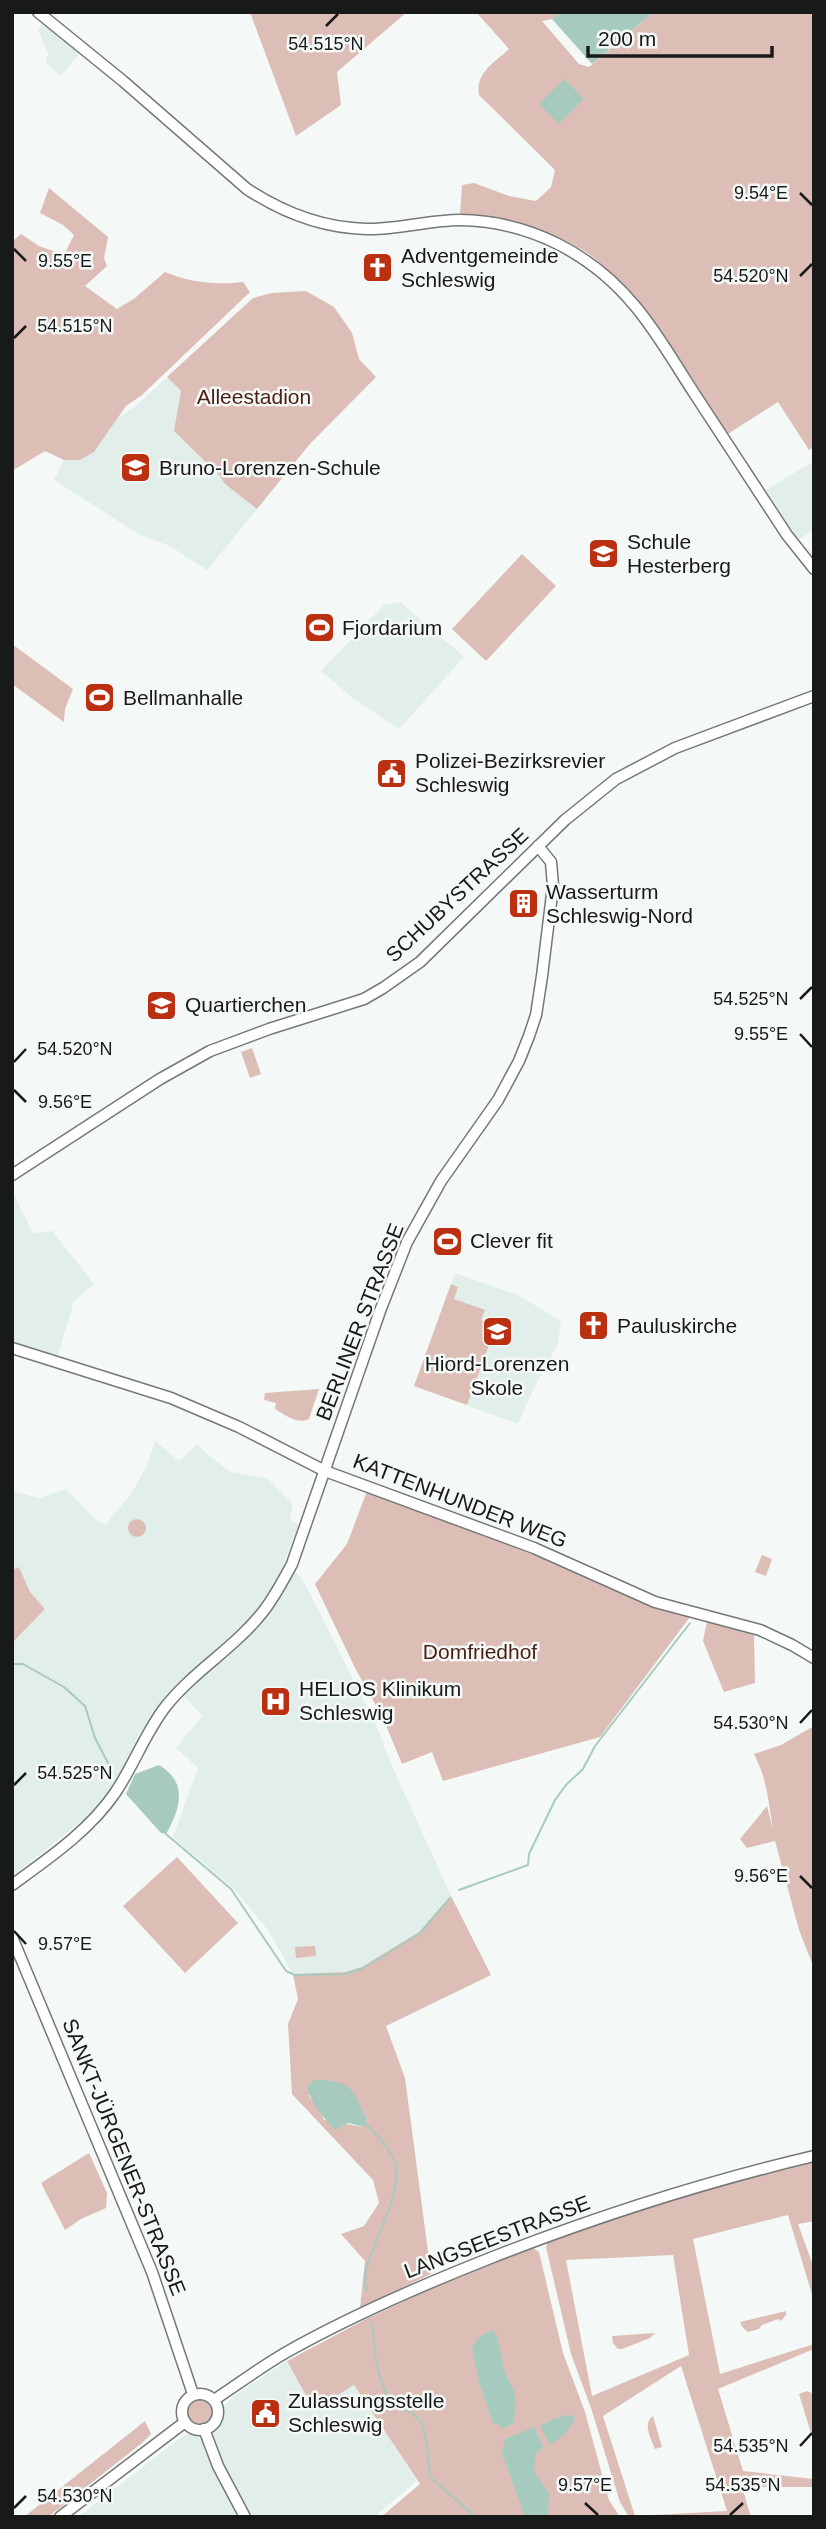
<svg xmlns="http://www.w3.org/2000/svg" width="826" height="2529" font-family="Helvetica,sans-serif">
  <rect width="100%" height="100%" fill="#f4f9f7"/>
  <g fill="#e1eee9">
    <polygon points="44,21 81,52 61,76 46,63 48,54 38,29"/>
    <polygon points="167,377 181,391 225,484 257,509 207,570 170,546 140,535 54,480 64,460 80,460 94,452 118,418 137,405"/>
    <polygon points="814,461 814,530 798,540 766,490"/>
    <polygon points="400,602 464,657 399,729 353,698 321,671 384,605"/>
    <polygon points="12,1191 33,1233 52,1231 94,1284 74,1301 58,1356 12,1341"/>
    <polygon points="455,1273 518,1295 561,1321 558,1343 533,1390 518,1424 414,1386"/>
    <polygon points="155,1441 179,1461 197,1445 230,1472 267,1478 293,1504 290,1520 299,1525 283,1565 296,1572 306,1586 376,1725 392,1766 451,1896 419,1932 362,1967 345,1972 293,1974 268,1930 234,1889 173,1837 198,1768 176,1748 202,1716 176,1687 139,1734 122,1770 108,1793 90,1815 12,1876 12,1643 45,1609 30,1592 19,1567 12,1570 12,1491 39,1498 66,1489 97,1521 105,1525 131,1494 146,1468"/>
    <polygon points="287,2361 314,2409 354,2385 417,2481 374,2517 78,2517 183,2436 193,2432 199,2435 214,2430 221,2420 223,2407 234,2396"/>
  </g>
  <g fill="#ddbeb7" fill-rule="evenodd">
    <polygon points="248,12 407,12 337,72 341,105 296,136 251,15"/>
    <path d="M476,12h85l-9,7 -10,2 37,43 10,3 65,-55h160v435l-5,3 -31,-48 -52,33 -103,-150c-12,-11 -23,-24 -37,-33 -38,-24 -82,-33 -126,-38l2,-29 12,-2 35,13 27,5 15,-14 4,-17 -76,-75c-4,-22 15,-32 30,-46z"/>
    <path d="M49,188l59,49 -4,21 3,8 -22,20 32,23 18,-11 30,-26c27,11 50,13 78,10l7,10 -108,103 -16,11 -32,46 -14,8h-16l-19,-9 -33,20v-229l9,-8 18,12 25,9 10,-20 -11,-10 -23,-12z"/>
    <polygon points="306,291 334,307 352,333 359,359 376,377 309,445 257,509 225,484 220,476 174,431 181,391 167,377 253,298 271,293"/>
    <polygon points="522,554 556,586 486,661 452,629"/>
    <polygon points="12,644 73,689 65,709 64,722 12,684"/>
    <polygon points="252,1048 261,1074 250,1078 241,1052"/>
    <polygon points="451,1284 458,1287 454,1299 485,1310 481,1320 496,1326 467,1405 414,1386"/>
    <path d="M319,1389l-10,30c-11,6 -24,-4 -34,-10l1,-6 -12,-3 1,-7z"/>
    <polygon points="367,1491 576,1571 644,1603 690,1617 600,1737 443,1781 432,1752 402,1764 383,1718 356,1670 315,1584 347,1544"/>
    <circle cx="137" cy="1528" r="9"/>
    <polygon points="762,1555 772,1559 766,1576 755,1572"/>
    <polygon points="19,1567 30,1592 45,1609 12,1643 12,1570"/>
    <polygon points="707,1621 754,1635 755,1683 724,1692 703,1641"/>
    <path d="M814,1726v242l-15,-38 -24,-89 -28,7 -7,-9 27,-33 6,24c-5,-30 -5,-48 -19,-76l27,-9z"/>
    <polygon points="177,1857 238,1923 185,1973 123,1906"/>
    <path d="M451,1896l40,79 -105,51 19,52 26,196 -71,34 5,-47 -24,-27 23,-8 15,-23 -6,-23 -81,-86 -4,-70 10,-25 -5,-25 52,-2 17,-5 57,-35zM308,2095l53,13 6,11 -4,8 -39,-7 -6,-14z"/>
    <polygon points="315,1946 316,1956 296,1958 295,1947"/>
    <polygon points="89,2153 107,2193 106,2208 81,2219 65,2230 41,2183"/>
    <path d="M814,2162v59l-16,3 16,44v33l-26,-86 -95,24 27,135 94,-30v5l-96,40 25,82 71,8v8h-72l9,30h-122l-9,-15 -29,-94 -20,-54 -25,-107 2,-6 171,-56zM673,2255l16,100 -97,41 -26,-136zM681,2366l46,145 -92,5 -32,-100z"/>
    <polygon points="533,2248 539,2252 563,2353 585,2412 609,2500 620,2517 381,2517 420,2484 354,2385 314,2410 287,2361 366,2319 441,2284"/>
    <polygon points="786,2311 786,2315 781,2321 778,2319 762,2325 759,2329 748,2332 743,2328 740,2322"/>
    <polygon points="655,2333 650,2338 622,2349 618,2349 613,2343 612,2336"/>
    <polygon points="807,2391 814,2394 814,2443 799,2394"/>
    <circle cx="200" cy="2411" r="15"/>
    <path d="M653,2416l9,31 -7,2c-4,-11 -13,-25 -2,-33z"/>
    <polygon points="145,2421 151,2434 142,2443 48,2517 24,2517"/>
  </g>
  <g fill="#a6cbbe">
    <polygon points="561,12 654,12 592,64 552,19"/>
    <polygon points="564,79 584,99 559,124 539,104"/>
    <path d="M159,1765c30,18 21,44 7,69l-5,-1 -35,-39 9,-20z"/>
    <path d="M315,2080c38,0 36,9 52,39l-3,8 -16,-4 -13,7c-10,-10 -26,-30 -28,-44z"/>
    <polygon points="492,2330 497,2336 505,2372 514,2391 516,2408 513,2424 502,2429 497,2424 493,2424 479,2382 472,2347 478,2338"/>
    <path d="M568,2415l7,2c-4,13 -14,21 -25,28l-10,-19 13,-7z"/>
    <polygon points="534,2427 543,2447 536,2454 534,2471 549,2494 548,2517 525,2517 501,2450 505,2447 503,2440"/>
  </g>
  <g fill="none" stroke-linecap="round" stroke-linejoin="round">
    <g stroke="#a6cbbe" stroke-width="2">
      <polyline points="12,1664 23,1664 64,1687 85,1706 95,1738 108,1763"/>
      <polyline points="166,1834 231,1889 286,1971 295,1975 345,1974 363,1968 419,1934 450,1898"/>
      <polyline points="459,1890 528,1865 529,1854 555,1800 566,1785 583,1769 595,1746 690,1623"/>
      <path d="M366,2124c12,12 23,23 29,39 8,21 -16,70 -24,92 -5,12 -9,24 -4,36"/>
      <path d="M373,2324c0,21 4,64 21,78 9,8 21,10 27,20 7,15 7,38 9,55l46,40"/>
    </g>
    <defs>
      <g id="secondary">
        <path d="M38,12l85,69 124,108c35,23 76,39 119,40 31,1 63,-9 94,-9 69,1 131,33 175,86 22,26 40,58 59,87 31,47 62,94 93,142l27,34"/>
        <polyline points="12,1175 160,1079 210,1051 269,1029 364,999 383,988 420,962 565,820 616,779 675,748 814,696"/>
        <polyline points="12,1348 171,1398 239,1427 325,1471 534,1548 655,1602 760,1630 792,1645 814,1658"/>
        <path d="M12,1885c37,-27 77,-54 103,-92 19,-28 30,-60 51,-87 28,-35 68,-58 96,-93 12,-15 21,-32 30,-49l88,-253 27,-69 34,-61 57,-81 21,-39 10,-25 7,-21 6,-39 11,-90 -2,-24 -13,-16"/>
        <polyline points="12,1937 152,2272 193,2394"/>
        <circle cx="200" cy="2412" r="18"/>
        <path d="M214,2400c24,-16 47,-33 71,-47 67,-38 137,-68 208,-96 105,-41 211,-75 321,-101"/>
        <polyline points="204,2429 218,2466 245,2517"/>
        <polyline points="60,2517 185,2422"/>
      </g>
    </defs>
    <use href="#secondary" stroke="#747977" stroke-width="13"/>
    <use href="#secondary" stroke="#fff" stroke-width="10"/>
  </g>
  <path fill="none" stroke="#181a19" stroke-width="2.5" d="M326,26l12,-12M800,193l12,12M14,249l12,12M800,276l12,-12M14,338l12,-12M800,999l12,-12M800,1034l12,13M14,1062l12,-13M14,1090l12,12M800,1723l12,-13M14,1785l12,-12M800,1876l12,12M14,1931l12,13M800,2446l12,-13M585,2503l13,12M14,2508l12,-12M730,2515l13,-12"/>
  <defs>
    <symbol id="church-square" viewBox="-11 -11 22 22"><rect x="-9" y="-9" width="18" height="18" rx="4" fill="#ba3010" stroke="#f4f9f7"/><path d="M-1.2-6h2.4v3.5h3.3v2.4h-3.3V6h-2.4V-.1h-3.3v-2.4h3.3Z" fill="#fff"/></symbol>
    <symbol id="school-square" viewBox="-11 -11 22 22"><rect x="-9" y="-9" width="18" height="18" rx="4" fill="#ba3010" stroke="#f4f9f7"/><path d="M0-5L7-2L0 1L-7-2ZM-4 1L0 2.5L4 1V4Q0 6-4 4Z" fill="#fff"/></symbol>
    <symbol id="stadium-square" viewBox="-11 -11 22 22"><rect x="-9" y="-9" width="18" height="18" rx="4" fill="#ba3010" stroke="#f4f9f7"/><path d="M0-5a6.5 5 0 1 0 0 10a6.5 5 0 1 0 0-10ZM-3.5-1.8h7v3.6h-7Z" fill="#fff"/></symbol>
    <symbol id="civic-square" viewBox="-11 -11 22 22"><rect x="-9" y="-9" width="18" height="18" rx="4" fill="#ba3010" stroke="#f4f9f7"/><path d="M-.6-6.5H3V-4.5H.6V-3L4-1V1h2V6H-6V1h2V-1L-.6-3ZM-1.2 2.5V6h2.4V2.5Z" fill="#fff"/></symbol>
    <symbol id="building-square" viewBox="-11 -11 22 22"><rect x="-9" y="-9" width="18" height="18" rx="4" fill="#ba3010" stroke="#f4f9f7"/><path d="M-4-6H4V6H1V3H-1V6H-4ZM-2.5-4.3h1.7v1.8h-1.7ZM.8-4.3h1.7v1.8H.8ZM-2.5-1h1.7V.8h-1.7ZM.8-1h1.7V.8H.8Z" fill="#fff"/></symbol>
    <symbol id="hospital-square" viewBox="-11 -11 22 22"><rect x="-9" y="-9" width="18" height="18" rx="4" fill="#ba3010" stroke="#f4f9f7"/><path d="M-5-5h3v3.5h4V-5h3V5h-3V1.5h-4V5h-3Z" fill="#fff"/></symbol>
  </defs>
  <g fill-rule="evenodd">
    <use href="#church-square" x="360" y="250" width="35" height="35"/>
    <use href="#school-square" x="118" y="450" width="35" height="35"/>
    <use href="#school-square" x="586" y="536" width="35" height="35"/>
    <use href="#stadium-square" x="302" y="610" width="35" height="35"/>
    <use href="#stadium-square" x="82" y="680" width="35" height="35"/>
    <use href="#civic-square" x="374" y="756" width="35" height="35"/>
    <use href="#building-square" x="506" y="886" width="35" height="35"/>
    <use href="#school-square" x="144" y="988" width="35" height="35"/>
    <use href="#stadium-square" x="430" y="1224" width="35" height="35"/>
    <use href="#church-square" x="576" y="1308" width="35" height="35"/>
    <use href="#school-square" x="480" y="1314" width="35" height="35"/>
    <use href="#hospital-square" x="258" y="1684" width="35" height="35"/>
    <use href="#civic-square" x="248" y="2396" width="35" height="35"/>
  </g>
  <g text-anchor="middle" stroke-width="5" stroke-linejoin="round" paint-order="stroke">
    <g font-size="21" fill="#181a19" stroke="#f4f9f7" text-anchor="start">
      <text x="401" y="263">Adventgemeinde<tspan x="401" dy="24">Schleswig</tspan></text>
      <text x="159" y="475">Bruno-Lorenzen-Schule</text>
      <text x="627" y="549">Schule<tspan x="627" dy="24">Hesterberg</tspan></text>
      <text x="342" y="635">Fjordarium</text>
      <text x="123" y="705">Bellmanhalle</text>
      <text x="415" y="768">Polizei-Bezirksrevier<tspan x="415" dy="24">Schleswig</tspan></text>
      <text x="546" y="899">Wasserturm<tspan x="546" dy="24">Schleswig-Nord</tspan></text>
      <text x="185" y="1012">Quartierchen</text>
      <text x="470" y="1248">Clever fit</text>
      <text x="617" y="1333">Pauluskirche</text>
      <text x="497" y="1371" text-anchor="middle">Hiord-Lorenzen<tspan x="497" dy="24">Skole</tspan></text>
      <text x="299" y="1696">HELIOS Klinikum<tspan x="299" dy="24">Schleswig</tspan></text>
      <text x="288" y="2408">Zulassungsstelle<tspan x="288" dy="24">Schleswig</tspan></text>
    </g>
    <g font-size="21" fill="#4b1d13" stroke="#f4f9f7">
      <text x="254" y="404">Alleestadion</text>
      <text x="480" y="1659">Domfriedhof</text>
    </g>
    <g font-size="21" fill="#181a19" stroke="#f4f9f7">
      <text transform="translate(457 895) rotate(-43)" y="7">SCHUBYSTRASSE</text>
      <text transform="translate(360 1322) rotate(-69)" y="7">BERLINER STRASSE</text>
      <text transform="translate(460 1501) rotate(21)" y="7">KATTENHUNDER WEG</text>
      <text transform="translate(124 2157) rotate(68)" y="7">SANKT-JÜRGENER-STRASSE</text>
      <text transform="translate(497 2237) rotate(-21)" y="7">LANGSEESTRASSE</text>
    </g>
  </g>
  <g font-size="18" text-anchor="middle" fill="#181a19" stroke="#f4f9f7" stroke-width="5" stroke-linejoin="round" paint-order="stroke">
    <text x="326" y="50">54.515°N</text>
    <text x="761" y="199">9.54°E</text>
    <text x="65" y="267">9.55°E</text>
    <text x="751" y="282">54.520°N</text>
    <text x="75" y="332">54.515°N</text>
    <text x="751" y="1005">54.525°N</text>
    <text x="761" y="1040">9.55°E</text>
    <text x="75" y="1055">54.520°N</text>
    <text x="65" y="1108">9.56°E</text>
    <text x="751" y="1729">54.530°N</text>
    <text x="75" y="1779">54.525°N</text>
    <text x="761" y="1882">9.56°E</text>
    <text x="65" y="1950">9.57°E</text>
    <text x="751" y="2452">54.535°N</text>
    <text x="585" y="2491">9.57°E</text>
    <text x="743" y="2491">54.535°N</text>
    <text x="75" y="2502">54.530°N</text>
  </g>
  <rect width="826" height="2529" fill="none" stroke="#181a19" stroke-width="28"/>
  <path d="M588 46v10h184v-10" fill="none" stroke="#181a19" stroke-width="3.5"/>
  <text x="598" y="46" font-size="21" fill="#181a19" stroke="#f4f9f7" stroke-width="5" paint-order="stroke">200 m</text>
</svg>
